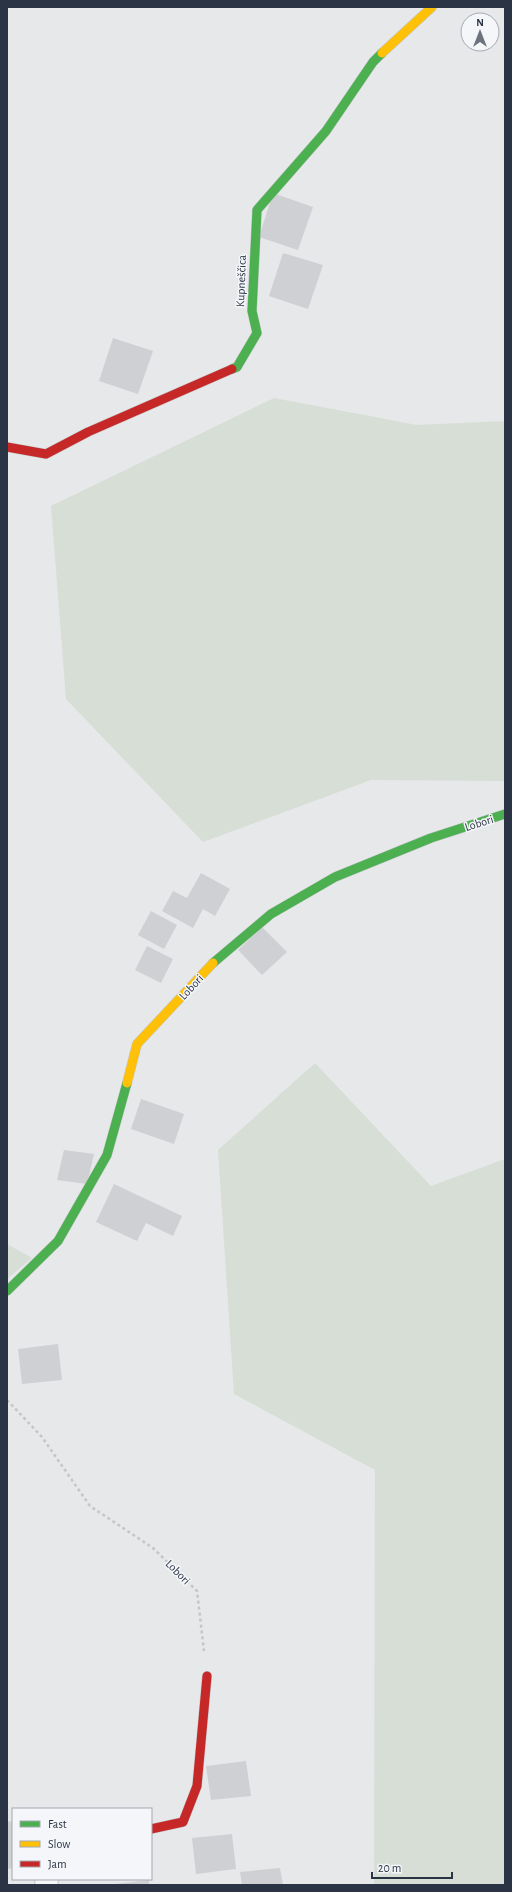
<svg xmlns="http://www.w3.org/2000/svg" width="512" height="1892" font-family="'Alegreya Sans',sans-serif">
  <rect width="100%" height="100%" fill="#e6e8ea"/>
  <g fill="#d6ded6">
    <polygon points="274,398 417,425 505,421 505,781 371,780 203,842 66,699 51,506"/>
    <polygon points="315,1063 431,1186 505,1159 505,1885 374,1885 375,1470 234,1394 218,1150"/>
    <polygon points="7,1244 32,1258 7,1279"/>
  </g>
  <g fill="#ced0d3">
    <polygon points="273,193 313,207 298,250 259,237"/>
    <polygon points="283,253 323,265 308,309 269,296"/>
    <polygon points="113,338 153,351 138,394 99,381"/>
    <polygon points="201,873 230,889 215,916 203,909 193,928 162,911 173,891 187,898"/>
    <polygon points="151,911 177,925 164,949 138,935"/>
    <polygon points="262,927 287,952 262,975 238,950"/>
    <polygon points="147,946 173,959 161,983 135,970"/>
    <polygon points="141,1099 184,1114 174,1144 131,1129"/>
    <polygon points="64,1150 94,1154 87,1184 57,1180"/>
    <polygon points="114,1184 182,1216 173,1236 146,1223 137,1241 96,1222"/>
    <polygon points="58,1344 62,1380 22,1384 18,1349"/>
    <polygon points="246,1761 251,1796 211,1800 206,1766"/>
    <polygon points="13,1821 13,1868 7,1869 7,1822"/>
    <polygon points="232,1834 236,1869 196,1874 192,1838"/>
    <polygon points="280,1868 283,1885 242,1885 240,1872"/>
    <polygon points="149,1880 149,1885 115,1885 115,1884"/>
  </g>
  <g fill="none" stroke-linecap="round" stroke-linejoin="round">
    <defs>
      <polyline id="street" points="46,1885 47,1879"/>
      <g id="fast">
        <polyline points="232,369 237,367 257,333 252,311 257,210 326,131 373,62 382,53"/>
        <polyline points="213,963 271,914 335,877 431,838 505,814"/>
        <polyline points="7,1291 58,1241 107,1155 127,1083"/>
      </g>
      <g id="slow">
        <polyline points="382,53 432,7"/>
        <polyline points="127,1083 137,1044 213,963"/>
      </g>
      <g id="jam">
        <polyline points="7,447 46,454 88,432 232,369"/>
        <polyline points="151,1829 183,1822 197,1786 207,1676"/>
      </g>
    </defs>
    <use href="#street" stroke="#c4c6c8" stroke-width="24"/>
    <use href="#fast" stroke="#c4c6c8" stroke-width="10"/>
    <use href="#slow" stroke="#c4c6c8" stroke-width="10"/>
    <use href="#jam" stroke="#c4c6c8" stroke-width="10"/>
    <polyline stroke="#c5c6ca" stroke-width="2.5" stroke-dasharray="3 3" stroke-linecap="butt" points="7,1400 42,1437 90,1506 153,1548 197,1591 204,1651"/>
    <use href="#street" stroke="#f5f6f7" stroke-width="22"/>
    <use href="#fast" stroke="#4caf50" stroke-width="9"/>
    <use href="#slow" stroke="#ffc107" stroke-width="9"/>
    <use href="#jam" stroke="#c62828" stroke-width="9"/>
  </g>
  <g text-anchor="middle" stroke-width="3" stroke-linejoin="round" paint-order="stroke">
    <g font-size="12" fill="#2b3445" stroke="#f4f6f9">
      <text transform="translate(241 281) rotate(-88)" y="4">Kupneščica</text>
      <text transform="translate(479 823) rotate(-18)" y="4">Lobori</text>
      <text transform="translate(191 987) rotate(-47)" y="4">Lobori</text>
      <text transform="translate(178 1572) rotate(45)" y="4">Lobori</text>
    </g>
  </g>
  <rect width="512" height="1892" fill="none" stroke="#2b3445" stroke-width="16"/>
  <rect x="12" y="1808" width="140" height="72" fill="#f4f6f9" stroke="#a4a8b1"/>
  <rect x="20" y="1821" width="20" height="6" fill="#4caf50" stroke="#a4a8b1"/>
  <text x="48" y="1828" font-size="12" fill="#2b3445">Fast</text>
  <rect x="20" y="1841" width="20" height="6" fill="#ffc107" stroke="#a4a8b1"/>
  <text x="48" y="1848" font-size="12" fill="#2b3445">Slow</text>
  <rect x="20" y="1861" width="20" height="6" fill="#c62828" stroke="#a4a8b1"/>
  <text x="48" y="1868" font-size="12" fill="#2b3445">Jam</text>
  <g transform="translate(480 32)"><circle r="19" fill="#f4f6f9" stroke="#a4a8b1"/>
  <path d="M0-3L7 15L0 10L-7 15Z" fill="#6c737f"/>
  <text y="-6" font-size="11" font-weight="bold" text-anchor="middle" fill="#2b3445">N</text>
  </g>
  <path d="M372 1872v6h80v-6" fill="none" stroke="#2b3445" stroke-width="2"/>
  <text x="378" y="1872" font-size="12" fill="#2b3445" stroke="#f4f6f9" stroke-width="3" paint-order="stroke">20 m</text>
</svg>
